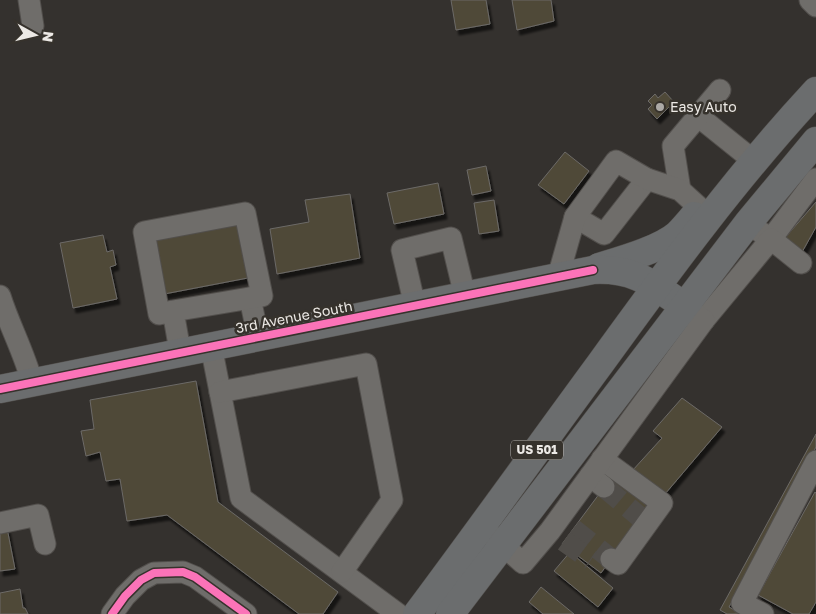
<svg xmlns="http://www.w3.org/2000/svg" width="816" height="614" font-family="'Golos Text',sans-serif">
  <defs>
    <filter id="shadow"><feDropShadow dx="3" dy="5" stdDeviation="1" flood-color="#0009"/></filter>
  </defs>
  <rect width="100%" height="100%" fill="#34312e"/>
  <g fill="#4f4838" stroke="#6c6a67" filter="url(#shadow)">
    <polygon points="451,0 486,0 490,24 456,30"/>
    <polygon points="512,0 551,0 554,21 517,30"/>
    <polygon points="665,92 674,102 657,119 648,109 652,105 648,101 655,94 658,98"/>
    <polygon points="565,152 589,171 564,204 538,185"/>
    <polygon points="486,166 491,191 472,195 467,170"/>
    <polygon points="438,183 444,214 394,224 387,193"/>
    <polygon points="350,194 360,258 277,274 270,229 309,222 305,200"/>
    <polygon points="494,200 499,231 479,234 474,203"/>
    <polygon points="816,202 816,227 801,254 784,239"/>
    <polygon points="242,220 253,277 159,295 148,239"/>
    <polygon points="103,235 107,252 113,250 116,265 110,267 117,299 73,308 60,243"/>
    <polygon points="196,381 218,502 338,592 323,614 299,614 167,515 127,521 120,479 106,481 100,452 86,456 81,431 94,429 90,400"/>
    <polygon points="682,398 722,427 665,494 632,471 662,438 653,431"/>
    <polygon points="816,434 816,447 729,607 741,614 727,614 720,610"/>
    <polygon points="614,474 652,503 601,573 562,544"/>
    <polygon points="815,492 816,493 816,602 809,614 793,614 758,595"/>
    <polygon points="7,528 15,569 0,571 0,530"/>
    <polygon points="570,552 613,588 598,607 554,571"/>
    <polygon points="541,587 574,614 543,614 529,602"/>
    <polygon points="20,589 23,608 25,608 28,614 0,614 0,593"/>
  </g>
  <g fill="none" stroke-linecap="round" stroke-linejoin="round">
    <g stroke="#504d49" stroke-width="21" stroke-dasharray="21 11" stroke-linecap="butt">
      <polyline points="604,487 641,518"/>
      <polyline points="573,529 611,559"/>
      <polyline points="564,541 591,560"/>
    </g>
    <defs>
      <g id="minor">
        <polyline points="29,0 33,26"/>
        <polyline points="810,0 816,6"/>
        <polyline points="698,116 754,161"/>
        <polyline points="680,190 673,146 720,90"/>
        <polyline points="575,217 604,234 647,179"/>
        <polyline points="759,231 771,239 816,179"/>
        <polyline points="558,277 575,217 616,161 647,179 680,190 702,210"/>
        <path d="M0,296c9,29 24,56 32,86"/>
        <polyline points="250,298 258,336"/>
        <polyline points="415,306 402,250 451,238 465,296"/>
        <polyline points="173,311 159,314 144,232 245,213 262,296 173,311 180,351"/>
        <polyline points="704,320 771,239 801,263"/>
        <polyline points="211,346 241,498 398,614"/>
        <polyline points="220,392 366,364 392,500 342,572"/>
        <polyline points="602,459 662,503 618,564 611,559"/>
        <polyline points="590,476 604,487"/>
        <polyline points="0,523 38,515 45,544"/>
        <polyline points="491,535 523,563 550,531 704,320 684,306"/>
        <polyline points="112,614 125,596 141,580 154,573 183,572 195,577 246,614"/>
        <polyline points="763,614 742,603 816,461"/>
      </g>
      <g id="major">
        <path d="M599,267c23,-7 62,-18 79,-33 6,-6 11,-12 16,-18"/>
        <path d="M0,389l593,-119c42,-2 58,13 91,36"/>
        <path d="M417,614c62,-83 122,-167 183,-250 68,-94 137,-188 216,-273"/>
        <polyline points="450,614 748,223 816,141"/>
      </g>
    </defs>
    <use href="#minor" stroke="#524f4c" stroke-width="23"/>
    <use href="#major" stroke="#524f4c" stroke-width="29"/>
    <use href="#minor" stroke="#6f6d6a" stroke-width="21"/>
    <use href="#major" stroke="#6b6d6e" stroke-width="28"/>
    <defs>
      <g id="cycleway">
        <polyline points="0,389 593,270"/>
        <polyline points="112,614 125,596 141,580 154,573 183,572 195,577 246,614"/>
      </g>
    </defs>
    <use href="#cycleway" stroke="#36322c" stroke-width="11"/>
    <use href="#cycleway" stroke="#fb73b8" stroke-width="8"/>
  </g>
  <circle fill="#aca9a5" stroke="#36322c" stroke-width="2" cx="660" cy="107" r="5"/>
  <g text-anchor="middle" stroke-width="5" stroke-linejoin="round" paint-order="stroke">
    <rect fill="#36322c" stroke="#b5b2ae" stroke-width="1" x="511" y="440.5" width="52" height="19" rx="4"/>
    <g font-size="12" font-weight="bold" fill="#ece9e5">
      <text x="537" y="454">US 501</text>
    </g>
    <g font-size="14" fill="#ece9e5" stroke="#36322c" text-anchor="start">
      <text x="670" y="112">Easy Auto</text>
    </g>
    <g font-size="14" fill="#ece9e5" stroke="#36322c">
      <text transform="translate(294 317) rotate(-11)" y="5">3rd Avenue South</text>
    </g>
  </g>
  <g transform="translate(35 35) rotate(98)" stroke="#36322c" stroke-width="4" paint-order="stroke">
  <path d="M0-4L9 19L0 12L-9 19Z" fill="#ece9e5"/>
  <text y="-8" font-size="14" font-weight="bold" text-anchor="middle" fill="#ece9e5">N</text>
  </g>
</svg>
